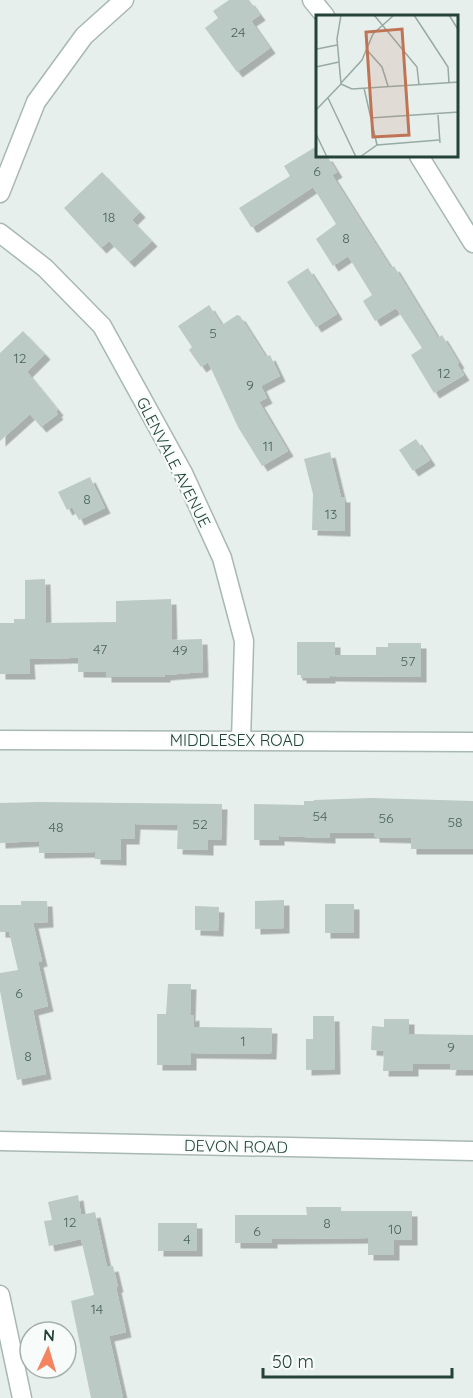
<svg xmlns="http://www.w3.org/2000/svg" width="473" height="1398" font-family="Quicksand,sans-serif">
  <defs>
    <filter id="shadow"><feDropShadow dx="5.5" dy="5.5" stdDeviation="0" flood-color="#0004"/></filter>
  </defs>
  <rect width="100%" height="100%" fill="#e6efeb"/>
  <g fill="#bbcac4" filter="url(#shadow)">
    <polygon points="229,0 249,0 260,15 251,21 270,48 237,72 205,28 218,18 213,11"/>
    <polygon points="317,146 317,156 327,156 337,172 332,175 361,221 391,268 394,266 438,338 442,335 459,363 457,364 464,375 434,393 411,355 422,348 396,308 375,321 363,301 372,295 348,256 333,266 316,239 336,224 313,187 253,227 251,227 239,208 290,176 284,166"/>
    <polygon points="102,172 140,212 132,220 152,241 129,262 109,241 101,248 64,208"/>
    <polygon points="308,268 337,314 316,327 287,282"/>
    <polygon points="209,305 222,325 237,315 240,316 266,357 270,355 280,376 261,386 267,398 259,402 288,451 262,466 238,427 208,362 201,367 189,350 192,347 178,326"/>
    <polygon points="23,331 45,354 27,372 58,410 56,412 58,414 41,427 30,414 0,441 0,353"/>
    <polygon points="416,439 430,460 413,471 399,450"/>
    <polygon points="330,452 341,497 345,497 345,531 312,530 313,494 304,459"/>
    <polygon points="90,477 105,508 79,520 72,507 67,510 58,492"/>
    <polygon points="45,579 46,623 116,622 116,601 171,599 172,640 202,639 203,672 165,675 165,677 106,677 106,672 78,672 78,658 71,658 29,659 30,674 0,674 0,623 14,623 14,619 25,619 25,580"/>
    <polygon points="297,642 335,642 335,655 376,655 376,647 388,647 388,643 421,643 421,677 330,676 330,678 301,678 301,675 297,675"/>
    <polygon points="371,798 473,801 473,849 411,849 411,838 374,837 374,833 330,833 330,838 279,836 279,840 254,840 254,804 304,805 304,801 314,801 314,800"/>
    <polygon points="39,802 222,804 221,840 208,840 208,850 177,849 178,825 135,824 134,839 121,839 121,860 95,859 95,852 39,853 39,841 0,843 0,803"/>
    <polygon points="284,900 284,928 255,929 255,901"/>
    <polygon points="21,901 47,901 48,922 33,923 42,961 38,962 48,1006 33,1010 46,1074 17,1080 0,991 0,973 18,970 9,932 0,932 0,905 21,905"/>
    <rect x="325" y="904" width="29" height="29"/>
    <polygon points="195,906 219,907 218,931 195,930"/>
    <polygon points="168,984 191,984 190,1016 194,1015 194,1027 272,1028 271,1054 191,1053 191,1065 157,1065 157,1014 166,1014"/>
    <polygon points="313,1016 334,1016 335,1069 306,1070 306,1039 313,1039"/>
    <polygon points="384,1019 409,1019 409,1034 473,1035 473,1070 450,1070 451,1064 413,1064 413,1071 383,1071 384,1051 371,1050 372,1026 384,1027"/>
    <polygon points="78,1195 81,1215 95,1212 107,1267 113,1266 118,1287 116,1287 126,1332 109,1336 123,1398 91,1398 71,1301 94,1295 81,1239 49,1246 44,1221 52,1220 48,1202"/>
    <polygon points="306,1207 341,1207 341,1211 412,1211 412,1240 394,1240 394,1255 368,1255 368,1238 272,1239 272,1243 235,1243 235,1215 307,1215"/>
    <rect x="158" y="1223" width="39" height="28"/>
  </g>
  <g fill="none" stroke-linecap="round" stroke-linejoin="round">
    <defs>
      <g id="minor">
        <polyline points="312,0 325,16"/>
        <polyline points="419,156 473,243"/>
        <polyline points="0,193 36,102 84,36 124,0"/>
        <polyline points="0,233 45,268 102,326 183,473 222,558 244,641 241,740"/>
        <polyline points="0,740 473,742"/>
        <polyline points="0,1141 473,1151"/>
        <polyline points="0,1295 22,1398"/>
      </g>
    </defs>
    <use href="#minor" stroke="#a8b8b2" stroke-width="21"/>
    <use href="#minor" stroke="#fff" stroke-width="18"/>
  </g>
  <g text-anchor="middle" stroke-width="4.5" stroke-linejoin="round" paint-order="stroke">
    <g font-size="14" fill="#4a645c">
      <text x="238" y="37">24</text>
      <text x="317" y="176">6</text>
      <text x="109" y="222">18</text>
      <text x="346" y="243">8</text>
      <text x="213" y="338">5</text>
      <text x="20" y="363">12</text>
      <text x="444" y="378">12</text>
      <text x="250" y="390">9</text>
      <text x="268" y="451">11</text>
      <text x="87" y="504">8</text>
      <text x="331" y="519">13</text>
      <text x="100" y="654">47</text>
      <text x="180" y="655">49</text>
      <text x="408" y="666">57</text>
      <text x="320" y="821">54</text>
      <text x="386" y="823">56</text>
      <text x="455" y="827">58</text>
      <text x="200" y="829">52</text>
      <text x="56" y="832">48</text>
      <text x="19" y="998">6</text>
      <text x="243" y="1046">1</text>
      <text x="451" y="1052">9</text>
      <text x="28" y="1061">8</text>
      <text x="70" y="1227">12</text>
      <text x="327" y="1228">8</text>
      <text x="395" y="1234">10</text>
      <text x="257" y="1236">6</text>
      <text x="187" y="1244">4</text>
      <text x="97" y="1314">14</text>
    </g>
    <g font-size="16" fill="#24423a" stroke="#f7fbf9">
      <text transform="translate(174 462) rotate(63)" y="6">GLENVALE AVENUE</text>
      <text x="237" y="746">MIDDLESEX ROAD</text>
      <text transform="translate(236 1146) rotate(1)" y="6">DEVON ROAD</text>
    </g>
  </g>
  <g transform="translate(316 15)">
    <rect width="142" height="142" fill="#e6efeb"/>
    <path fill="none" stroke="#98aaa4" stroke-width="1.5" d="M58,0l43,52 2,18M98,0l34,52 1,16M133,0l10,16M1,34l20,-4M50,34l16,18 6,19M0,52l23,-5M25,68l21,-23 11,-26 21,-19M25,69l11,5 107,-7M48,73l13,57M12,83l28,59M0,95l25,-26 -4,-45 4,-24M122,100l2,28M54,103l89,-6M0,119l11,23M44,142l17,-12 62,-5"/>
    <path fill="#c07456" fill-opacity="0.15" stroke="#c07456" stroke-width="3" d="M86,14l7,106 -36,2 -7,-105z"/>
    <rect width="142" height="142" fill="none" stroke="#24423a" stroke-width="3"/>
  </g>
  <g transform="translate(48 1350) rotate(4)"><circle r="28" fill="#f7fbf9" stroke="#a3b1ad" stroke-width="1.5"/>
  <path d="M0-4.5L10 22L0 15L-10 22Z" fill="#f4845f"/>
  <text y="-9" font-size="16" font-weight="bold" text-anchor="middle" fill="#24423a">N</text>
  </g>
  <path d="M263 1368v9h189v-9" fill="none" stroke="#24423a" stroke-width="3"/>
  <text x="272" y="1368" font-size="18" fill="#24423a" stroke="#f7fbf9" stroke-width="4.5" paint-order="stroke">50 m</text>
</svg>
